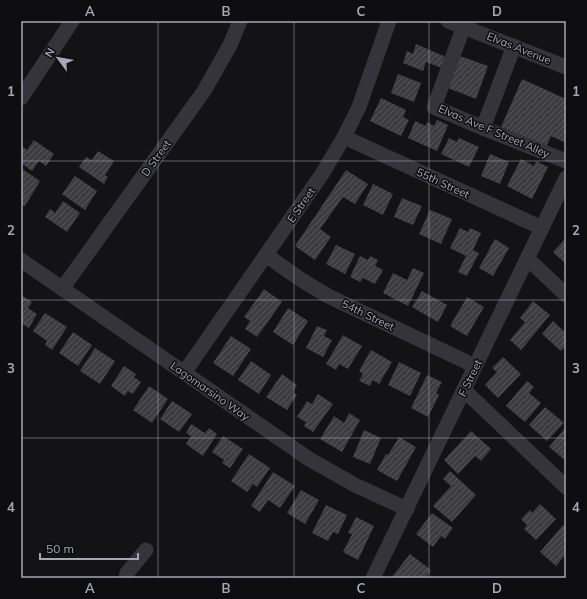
<svg xmlns="http://www.w3.org/2000/svg" width="587" height="599" font-family="Mulish,sans-serif">
  <defs>
    <pattern id="building-hatch" width="6" height="6" patternUnits="userSpaceOnUse"><rect width="6" height="6" fill="#3d3d42"/><path d="M-1 1l2-2M0 6l6-6M5 7l2-2" fill="none" stroke="#56565b"/></pattern>
  </defs>
  <rect width="100%" height="100%" fill="#131315"/>
  <g fill="url(#building-hatch)">
    <polygon points="416,44 446,57 442,68 426,62 423,71 403,63 407,51 413,54"/>
    <polygon points="460,56 488,66 476,99 448,88"/>
    <polygon points="398,74 421,83 414,102 391,93"/>
    <polygon points="522,79 566,99 566,143 551,136 546,147 501,127"/>
    <polygon points="381,98 406,110 403,117 409,120 401,136 370,121"/>
    <polygon points="437,120 448,125 437,151 408,138 415,121 426,126 427,122 434,126"/>
    <polygon points="449,138 457,142 459,138 479,147 469,167 441,154"/>
    <polygon points="34,140 54,154 46,166 39,161 32,171 21,163 21,146 27,150"/>
    <polygon points="98,151 114,161 105,175 108,177 104,184 79,167 86,157 92,160"/>
    <polygon points="490,154 509,162 500,184 481,176"/>
    <polygon points="521,159 534,166 536,161 548,167 532,199 507,186"/>
    <polygon points="21,168 40,181 25,206 21,204"/>
    <polygon points="346,170 368,184 355,204 343,197 320,229 331,237 315,260 295,246"/>
    <polygon points="75,176 97,191 85,210 62,194"/>
    <polygon points="373,184 393,194 383,215 363,205"/>
    <polygon points="402,198 422,206 413,225 394,217"/>
    <polygon points="63,201 80,213 67,232 45,217 50,209 55,213"/>
    <polygon points="430,210 452,219 441,244 419,234"/>
    <polygon points="460,228 468,232 470,228 481,233 473,250 479,253 467,276 458,272 466,256 450,248"/>
    <polygon points="566,238 566,264 553,252"/>
    <polygon points="495,239 509,248 493,276 479,268"/>
    <polygon points="336,245 355,254 345,274 326,264"/>
    <polygon points="360,256 368,260 370,256 378,260 375,266 383,270 375,284 363,278 360,282 350,277"/>
    <polygon points="413,268 424,273 408,306 383,293 393,273 407,280"/>
    <polygon points="264,289 282,302 257,337 245,329 250,321 244,317"/>
    <polygon points="422,291 447,305 438,322 412,307"/>
    <polygon points="21,295 32,302 28,308 37,314 29,328 21,323"/>
    <polygon points="467,297 484,307 467,336 450,326"/>
    <polygon points="533,301 550,315 521,350 510,340 525,322 520,318"/>
    <polygon points="288,308 308,321 293,345 273,332"/>
    <polygon points="45,313 67,327 52,350 45,345 47,341 33,331"/>
    <polygon points="553,321 566,333 566,345 561,351 542,334"/>
    <polygon points="317,326 327,330 324,336 332,340 323,357 306,348"/>
    <polygon points="73,332 92,345 78,366 59,353"/>
    <polygon points="343,335 362,346 348,369 339,364 336,370 326,364"/>
    <polygon points="231,336 251,349 233,376 213,363"/>
    <polygon points="95,348 115,361 100,384 80,371"/>
    <polygon points="371,350 392,362 379,384 373,380 370,386 359,381 363,374 359,371"/>
    <polygon points="503,357 521,374 498,398 485,385 497,372 492,368"/>
    <polygon points="251,361 271,375 259,394 238,380"/>
    <polygon points="399,362 421,373 410,396 388,385"/>
    <polygon points="124,366 136,374 134,377 141,382 133,394 128,391 125,396 111,386"/>
    <polygon points="282,374 297,385 293,392 297,395 287,410 266,397"/>
    <polygon points="427,375 442,382 436,393 439,395 428,417 411,408"/>
    <polygon points="527,381 534,387 529,393 541,403 525,422 506,406"/>
    <polygon points="149,386 168,399 152,423 133,410"/>
    <polygon points="318,394 333,404 313,432 304,426 306,422 297,417 307,401 312,404"/>
    <polygon points="172,401 192,414 179,432 160,419"/>
    <polygon points="545,407 564,423 547,441 529,425"/>
    <polygon points="349,413 360,420 342,452 320,439 334,416 344,423"/>
    <polygon points="191,424 205,433 209,428 217,434 203,456 186,444 191,436 186,433"/>
    <polygon points="566,427 566,461 549,447"/>
    <polygon points="364,430 381,438 370,464 353,457"/>
    <polygon points="471,431 491,449 481,461 475,456 458,474 444,460"/>
    <polygon points="223,436 243,449 230,468 222,463 224,460 212,452"/>
    <polygon points="399,437 416,447 397,481 377,470 386,454 388,455"/>
    <polygon points="249,454 270,468 257,487 253,484 247,492 231,481"/>
    <polygon points="450,471 476,495 452,522 433,506 451,486 443,479"/>
    <polygon points="273,472 295,486 280,508 268,500 260,512 251,506"/>
    <polygon points="301,490 319,500 305,524 287,513"/>
    <polygon points="540,504 556,519 536,540 524,529 527,525 521,519 530,510 532,513"/>
    <polygon points="326,505 347,515 338,534 333,532 328,541 312,533"/>
    <polygon points="432,513 453,528 445,539 441,536 433,547 416,534"/>
    <polygon points="356,517 374,526 358,560 343,552 352,534 348,533"/>
    <polygon points="563,525 566,527 566,554 556,566 540,552"/>
    <polygon points="410,554 431,570 425,578 391,578"/>
  </g>
  <g fill="none" stroke-linecap="round" stroke-linejoin="round">
    <g stroke="#34343a" stroke-width="15">
      <polyline points="448,21 566,67"/>
      <polyline points="464,26 434,107 483,128 566,161"/>
      <polyline points="21,98 72,21"/>
      <polyline points="483,128 514,46"/>
      <polyline points="344,137 542,228"/>
      <polyline points="266,255 300,279 328,296 475,366"/>
      <polyline points="528,259 566,295"/>
      <polyline points="21,260 309,459 355,485 407,509"/>
      <polyline points="62,289 204,91 230,45 240,21"/>
      <polyline points="184,373 322,174 344,137 359,107 389,21"/>
      <polyline points="464,390 566,487"/>
      <polyline points="126,578 127,573 146,550"/>
      <polyline points="373,578 566,178"/>
    </g>
  </g>
  <path fill="none" stroke="#a4a7b6" stroke-width="1" stroke-opacity="0.55" d="M158,21v557M294,21v557M429,21v557M21,161h545M21,300h545M21,438h545"/>
  <g text-anchor="middle" stroke-width="3" stroke-linejoin="round" paint-order="stroke">
    <g font-size="11" fill="#a4a7b6" stroke="#0e0e10">
      <text transform="translate(519 48) rotate(22)" y="4">Elvas Avenue</text>
      <text transform="translate(494 131) rotate(23)" y="4">Elvas Ave F Street Alley</text>
      <text transform="translate(156 158) rotate(-54)" y="4">D Street</text>
      <text transform="translate(443 183) rotate(25)" y="4">55th Street</text>
      <text transform="translate(301 205) rotate(-55)" y="4">E Street</text>
      <text transform="translate(368 315) rotate(26)" y="4">54th Street</text>
      <text transform="translate(470 378) rotate(-64)" y="4">F Street</text>
      <text transform="translate(210 391) rotate(35)" y="4">Lagomarsino Way</text>
    </g>
  </g>
  <rect width="587" height="599" fill="none" stroke="#0e0e10" stroke-width="44"/>
  <g transform="translate(58 58) rotate(302)" stroke="#0e0e10" stroke-width="3" paint-order="stroke">
  <path d="M0-3L7 15L0 10L-7 15Z" fill="#a4a7b6"/>
  <text y="-6" font-size="11" font-weight="bold" text-anchor="middle" fill="#a4a7b6">N</text>
  </g>
  <path d="M40 553v6h98v-6" fill="none" stroke="#a4a7b6" stroke-width="2"/>
  <text x="46" y="553" font-size="12" fill="#a4a7b6" stroke="#0e0e10" stroke-width="3" paint-order="stroke">50 m</text>
  <rect x="22" y="22" width="543" height="555" fill="none" stroke="#a4a7b6" stroke-width="1.5"/>
  <g font-size="13" text-anchor="middle" font-weight="bold" fill="#a4a7b6">
    <text x="90" y="16">A</text>
    <text x="226" y="16">B</text>
    <text x="361" y="16">C</text>
    <text x="497" y="16">D</text>
    <text x="11" y="96">1</text>
    <text x="576" y="96">1</text>
    <text x="11" y="235">2</text>
    <text x="576" y="235">2</text>
    <text x="11" y="373">3</text>
    <text x="576" y="373">3</text>
    <text x="11" y="512">4</text>
    <text x="576" y="512">4</text>
    <text x="90" y="593">A</text>
    <text x="226" y="593">B</text>
    <text x="361" y="593">C</text>
    <text x="497" y="593">D</text>
  </g>
</svg>
